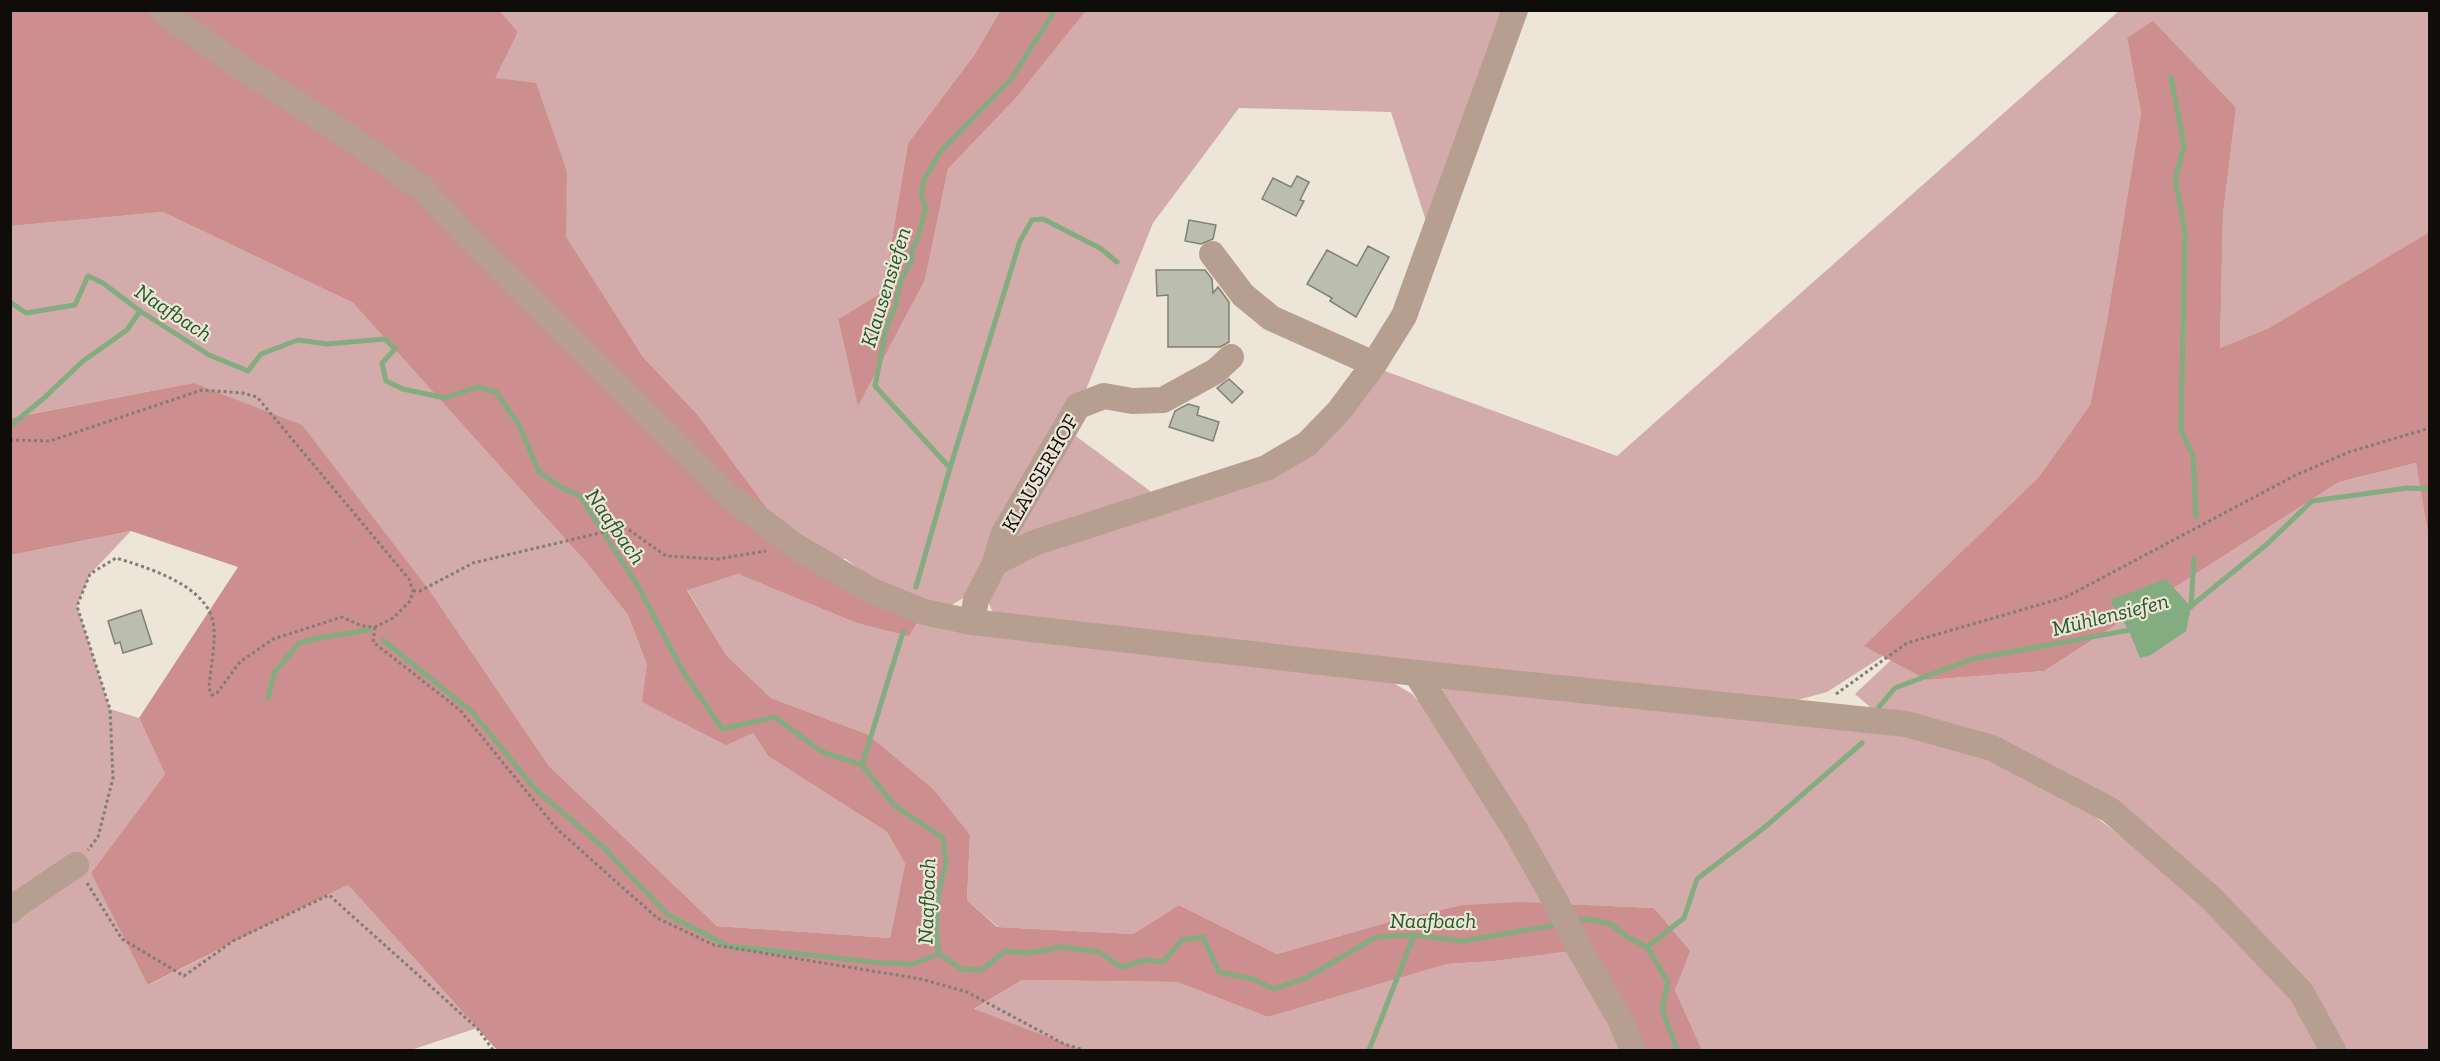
<svg xmlns="http://www.w3.org/2000/svg" width="2440" height="1061" font-family="'Zilla Slab',serif">
  <rect width="100%" height="100%" fill="#ece5d8"/>
  <g fill="#d2abaa">
    <polygon points="500,11 1000,11 975,54 908,143 883,292 838,319 858,405 925,280 948,169 1016,98 1086,11 1505,11 1426,221 1391,112 1239,108 1153,223 1083,397 970,594 950,606 932,608 880,586 846,559 836,558 786,534 698,415 643,357 565,237 567,172 494,78 518,32"/>
    <polygon points="2119,11 2429,11 2429,232 2269,328 2220,348 2223,215 2236,108 2127,38 2141,113 2107,320 2090,405 2038,478 1865,646 1883,656 1827,692 1779,705 1000,617 992,611 988,601 998,575 1021,556 1262,475 1382,370 1617,456"/>
    <polygon points="163,212 353,303 585,561 628,615 647,665 753,733 768,756 887,832 905,864 890,938 717,926 549,766 432,594 193,383 11,418 11,226"/>
    <polygon points="1069,431 1150,491 1154,501 1014,540"/>
    <polygon points="2416,463 2430,537 2429,1050 2338,1050 2317,1011 2092,796 1876,712 1855,694 1891,660 1927,680 2044,671 2339,482"/>
    <polygon points="131,531 90,574 77,606 110,709 139,718 165,774 91,873 149,985 348,885 477,1028 411,1050 11,1050 11,555"/>
    <polygon points="738,574 854,622 920,617 1390,681 1412,694 1431,715 1549,903 1462,905 1392,921 1277,954 1179,905 1133,934 998,927 967,900 970,835 867,734 771,698 726,655 687,589"/>
    <polygon points="1445,686 1925,738 1979,751 2071,798 2144,854 2272,969 2323,1050 1702,1050 1675,990 1689,951 1654,908 1562,904 1440,693"/>
    <polygon points="1580,950 1631,1050 1082,1050 973,1010 1022,980 1177,982 1268,1017 1447,964 1495,961"/>
  </g>
  <g fill="#cc8e8e">
    <polygon points="11,11 500,11 518,32 495,78 536,83 567,172 566,237 643,357 698,415 795,546 920,617 909,636 854,622 738,574 687,590 726,655 771,698 867,734 933,789 970,835 967,900 997,927 1133,934 1179,905 1277,954 1392,921 1462,905 1521,902 1654,908 1690,951 1675,990 1702,1050 1639,1050 1580,950 1495,961 1447,964 1268,1017 1177,982 1022,980 974,1009 1082,1050 497,1050 348,885 148,985 91,873 165,774 139,718 238,567 131,531 11,555 11,418 193,383 302,425 432,594 549,766 717,926 890,938 905,864 887,832 768,756 753,733 726,745 642,702 647,665 628,615 585,561 353,303 163,212 11,226"/>
    <polygon points="1000,11 1086,11 1016,98 948,169 925,280 858,406 838,319 883,292 908,143 975,54"/>
    <polygon points="2153,21 2236,108 2223,215 2220,348 2269,328 2429,232 2429,537 2416,463 2339,482 2044,671 1927,680 1864,646 2038,478 2090,405 2107,320 2141,113 2127,38"/>
  </g>
  <polygon fill="#84ac81" points="2166,579 2191,607 2186,631 2151,655 2140,658 2129,631 2110,600"/>
  <g fill="none" stroke-linecap="round" stroke-linejoin="round">
    <g stroke="#84ac81" stroke-width="5">
      <polyline points="2171,77 2184,146 2175,179 2185,231 2181,430 2193,456 2196,517"/>
      <polyline points="10,302 26,313 75,305 88,276 103,283 140,311 209,355 248,371 261,354 298,340 327,344 385,339 395,349 382,363 386,381 403,389 445,398 477,387 496,392 519,425 539,472 561,487 580,496 638,586 682,670 722,729 775,717 822,752 862,765 894,805 943,838 946,863 938,896 936,933 939,954 961,969 982,970 1005,951 1028,953 1062,947 1099,952 1121,967 1146,960 1163,962 1182,940 1203,937 1219,972 1253,979 1274,989 1306,978 1376,937 1414,935 1463,941 1561,924"/>
      <polyline points="10,426 44,398 83,361 127,330 140,311"/>
      <polyline points="950,468 1020,241 1032,220 1043,219 1100,248 1117,262"/>
      <polyline points="916,587 950,468 875,386 886,329 896,304 900,282 912,259 912,249 917,241 926,208 921,194 924,180 940,152 1011,79 1055,10"/>
      <polyline points="2191,607 2194,558"/>
      <polyline points="2185,611 2266,545 2312,501 2407,488 2430,489"/>
      <polyline points="383,640 472,712 535,789 603,847 668,915 728,946 882,963 912,964 939,954"/>
      <polyline points="268,698 274,673 299,643 318,638 369,630"/>
      <polyline points="1879,707 1895,688 1972,659 2135,629"/>
      <polyline points="862,765 903,632"/>
      <polyline points="1573,922 1587,919 1609,923 1629,938 1647,947 1668,982 1662,1009 1677,1050"/>
      <polyline points="1647,947 1684,918 1697,879 1765,827 1862,743"/>
      <polyline points="1369,1050 1414,935"/>
    </g>
  </g>
  <g fill="#bbbdaf" stroke="#808175" stroke-width="1.5">
    <polygon points="1297,176 1309,182 1300,200 1304,201 1296,216 1262,199 1273,178 1291,187"/>
    <polygon points="1189,220 1216,225 1213,239 1201,244 1185,241"/>
    <polygon points="1368,246 1389,257 1356,317 1330,301 1332,298 1307,284 1327,250 1357,266"/>
    <polygon points="1156,270 1205,270 1212,279 1213,293 1218,287 1229,302 1229,342 1220,347 1168,347 1168,295 1157,296"/>
    <polygon points="1229,379 1243,392 1232,403 1217,388"/>
    <polygon points="1188,404 1199,407 1197,415 1219,422 1213,441 1169,427 1175,411"/>
    <polygon points="141,610 152,644 123,653 120,642 115,644 108,621"/>
  </g>
  <g fill="none" stroke-linecap="round" stroke-linejoin="round">
    <g stroke="#827d74" stroke-width="3" stroke-dasharray="3 3" stroke-linecap="butt">
      <path d="M10,440l40,1 152,-51 41,3 14,4 152,182 4,12 -3,10 -17,17 -18,9 -13,-1 -20,-9 -69,22 -33,23 -23,31 -5,2 -3,-7c1,-19 9,-52 3,-70 -10,-34 -66,-51 -96,-60l-26,16 -13,32 33,103 3,69 -15,59 -10,13"/>
      <polyline points="413,591 420,591 473,563 625,527 666,556 718,559 766,551"/>
      <polyline points="375,627 373,642 460,710 557,829 657,918 714,945 921,979 967,992 1064,1044 1084,1050"/>
      <polyline points="1836,694 1907,643 2066,597 2296,475 2349,452 2430,428"/>
      <polyline points="87,883 122,939 184,976 233,941 329,895 477,1028 493,1050"/>
    </g>
    <g stroke="#b69e91" stroke-width="26">
      <polyline points="161,10 238,65 349,137 422,188 464,233 727,494 795,546 870,590 924,612 972,622 1416,673 1906,724 1992,748 2110,810 2211,898 2301,992 2333,1050"/>
      <polyline points="1212,254 1243,295 1271,318 1374,364"/>
      <polyline points="995,563 1003,535 1078,406 1104,396 1132,401 1163,400 1216,371 1231,357"/>
      <polyline points="972,622 976,600 995,563 1034,543 1266,468 1307,444 1339,411 1374,364 1404,316 1515,10"/>
      <polyline points="1416,673 1516,831 1557,904 1580,950 1620,1019 1633,1050"/>
      <polyline points="10,911 15,906 76,865"/>
    </g>
  </g>
  <g text-anchor="middle" stroke-width="4.5" stroke-linejoin="round" paint-order="stroke">
    <g font-size="21" fill="#0f0d09" stroke="#ece5d8">
      <text transform="translate(1040 473) rotate(-60)" y="7">KLAUSERHOF</text>
    </g>
    <g font-size="22" font-style="italic" fill="#235a21" stroke="#ece5d8">
      <text transform="translate(885 287) rotate(-73)" y="8">Klausensiefen</text>
      <text transform="translate(174 312) rotate(33)" y="8">Naafbach</text>
      <text transform="translate(616 526) rotate(55)" y="8">Naafbach</text>
      <text transform="translate(2110 614) rotate(-14)" y="8">Mühlensiefen</text>
      <text transform="translate(926 901) rotate(-88)" y="8">Naafbach</text>
      <text x="1433" y="928">Naafbach</text>
    </g>
  </g>
  <rect width="2440" height="1061" fill="none" stroke="#0f0d09" stroke-width="24"/>
</svg>
